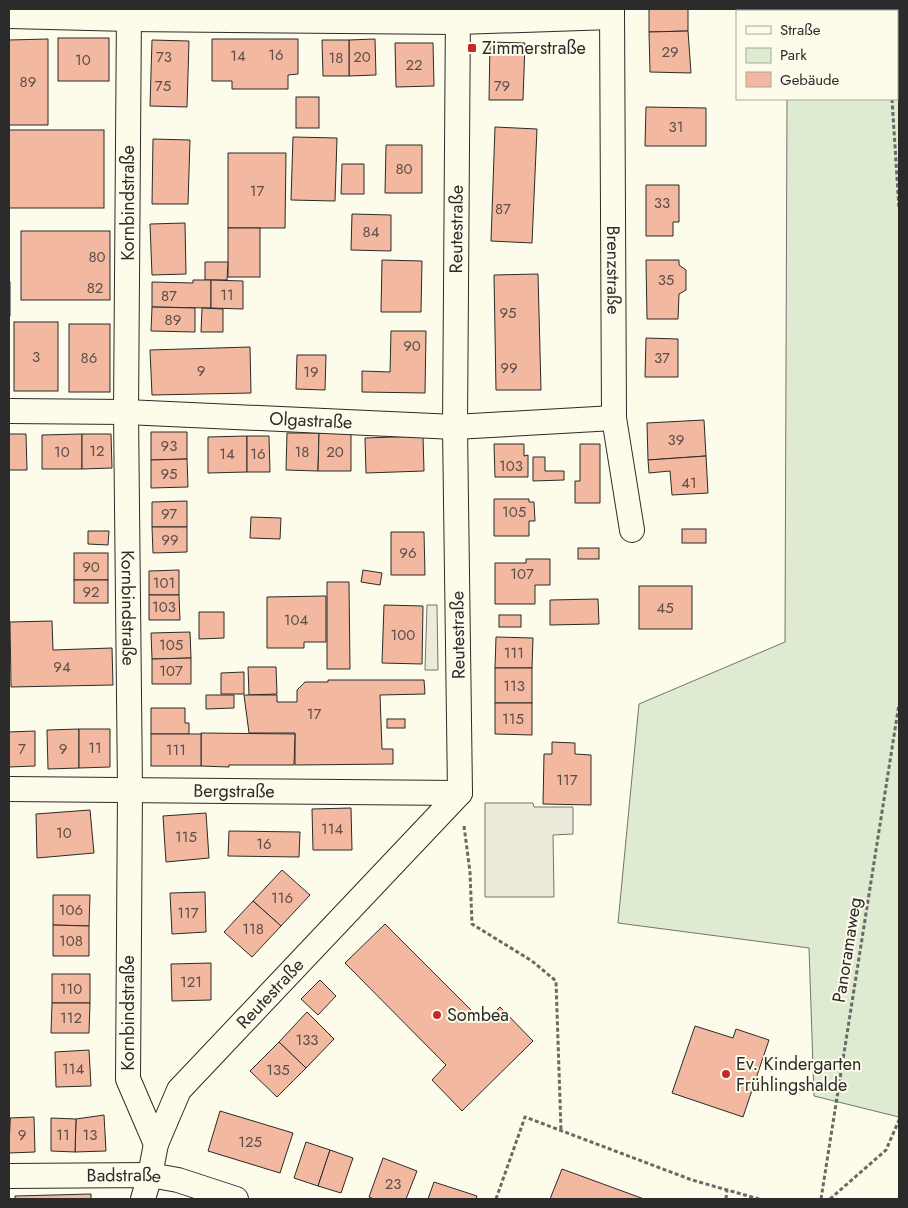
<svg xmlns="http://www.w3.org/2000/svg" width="908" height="1208" font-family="Jost,sans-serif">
  <rect width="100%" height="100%" fill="#fdfbea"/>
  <polygon fill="#deebd1" stroke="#74746e" points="787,9 899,9 899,1117 814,1096 809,948 618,923 639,704 785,642 787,99 897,99 897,11 787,11"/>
  <g fill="#eceadb" stroke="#74746e">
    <polygon points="427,605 437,605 438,670 425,670"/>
    <polygon points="485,803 533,803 534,807 573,807 573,834 553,835 554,897 485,897"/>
  </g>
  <g fill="#f2b8a0" stroke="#2b2b2b">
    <polygon points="649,9 688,9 688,31 649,32"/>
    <polygon points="688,31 691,73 650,72 649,32"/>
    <rect x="58" y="38" width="51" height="43"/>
    <polygon points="48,39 48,125 9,125 9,40"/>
    <polygon points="212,39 298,39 298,74 288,75 288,89 232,89 232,81 212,81"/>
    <polygon points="375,39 376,75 349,76 349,40"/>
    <polygon points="152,40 189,41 187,107 150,106"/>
    <polygon points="322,40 349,40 349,76 323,76"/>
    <polygon points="490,42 525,43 523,100 489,100"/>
    <polygon points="395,43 433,43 434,86 396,87"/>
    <rect x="296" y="97" width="23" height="31"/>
    <polygon points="646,107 706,108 706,146 645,146"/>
    <polygon points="495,127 537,129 532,243 491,241"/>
    <rect x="9" y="130" width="95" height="78"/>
    <polygon points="293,137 337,138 335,201 291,200"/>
    <polygon points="153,139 190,140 188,204 152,204"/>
    <polygon points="386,145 422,145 422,193 385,193"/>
    <polygon points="228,153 286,153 285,228 228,228"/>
    <polygon points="342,164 364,164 364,194 341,194"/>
    <polygon points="646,185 679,185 679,222 673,222 673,236 646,236"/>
    <polygon points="352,214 391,215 391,251 351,250"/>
    <polygon points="185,223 186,274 152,275 150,224"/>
    <rect x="228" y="228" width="32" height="49"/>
    <rect x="21" y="231" width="89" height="69"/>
    <polygon points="382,260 422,261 421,312 381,312"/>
    <polygon points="646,260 679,260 679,265 686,270 686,290 679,294 678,319 647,319"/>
    <polygon points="205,262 228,262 227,280 205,280"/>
    <polygon points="538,274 541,390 496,390 494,275"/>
    <polygon points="193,280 211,280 211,308 152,307 152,282 193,283"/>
    <polygon points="211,280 243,281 243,309 211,308"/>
    <rect x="9" y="282" width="1" height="34"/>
    <polygon points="152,307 195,308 195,332 151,331"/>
    <polygon points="202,308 223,309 223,332 201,332"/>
    <rect x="14" y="322" width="44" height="69"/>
    <rect x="69" y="324" width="41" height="68"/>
    <polygon points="391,331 426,331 425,393 362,392 362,371 390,372"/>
    <polygon points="646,338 678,339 678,377 645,377"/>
    <polygon points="250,347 251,393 152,395 150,350"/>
    <polygon points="297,355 326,355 325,390 296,389"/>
    <polygon points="704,420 706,456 648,460 647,423"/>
    <polygon points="151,432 187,432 187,459 151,460"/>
    <polygon points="287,433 319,433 318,471 286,470"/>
    <polygon points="319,433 351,433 351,471 318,471"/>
    <polygon points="9,434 26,434 27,470 9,470"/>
    <polygon points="82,434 82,469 42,469 42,435"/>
    <polygon points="82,434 111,434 112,468 82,469"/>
    <polygon points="247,436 247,472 208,473 208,437"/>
    <polygon points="247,436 269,436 270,472 247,472"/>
    <polygon points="423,436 424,471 366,473 365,438"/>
    <polygon points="494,444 524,444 524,456 528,455 528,477 495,477"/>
    <polygon points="580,444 600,444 600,503 575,503 575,481 580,481"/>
    <polygon points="706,456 708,493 672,495 670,471 649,473 648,460"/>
    <polygon points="533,457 545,457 545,471 564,471 564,480 533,481"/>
    <polygon points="187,459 188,487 151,488 151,460"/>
    <polygon points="494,499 529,499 529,502 534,502 535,521 529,521 529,536 494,536"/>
    <polygon points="187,501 187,527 152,527 152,502"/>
    <polygon points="251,517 281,518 280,539 250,538"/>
    <polygon points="152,527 187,527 187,552 153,553"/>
    <rect x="682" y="529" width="24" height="14"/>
    <polygon points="88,531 109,531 108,545 88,544"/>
    <polygon points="391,532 424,532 425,575 391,575"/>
    <rect x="578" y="548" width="21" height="11"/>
    <rect x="74" y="553" width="34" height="27"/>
    <polygon points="526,559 550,559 550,585 535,585 535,604 495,604 495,563 526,563"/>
    <polygon points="179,570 179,595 149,595 149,571"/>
    <polygon points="363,570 382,573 380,585 361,582"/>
    <rect x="74" y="580" width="34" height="23"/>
    <polygon points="327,582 349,582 350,669 327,669"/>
    <rect x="639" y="586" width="53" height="43"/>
    <polygon points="149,595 179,595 180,620 149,620"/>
    <polygon points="326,596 326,642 304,642 304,648 267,648 267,597"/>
    <polygon points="598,599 599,624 550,625 550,600"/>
    <polygon points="384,605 423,606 422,664 382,663"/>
    <polygon points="199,612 224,612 224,638 199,639"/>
    <rect x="499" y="615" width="22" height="12"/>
    <polygon points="52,621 53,650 112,648 113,685 11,687 10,622"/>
    <polygon points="190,632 191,658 152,659 151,633"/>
    <polygon points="496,637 533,638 532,668 495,668"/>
    <polygon points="191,658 191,684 152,684 152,659"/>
    <polygon points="248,667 276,667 277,694 249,695"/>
    <rect x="495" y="668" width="37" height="35"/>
    <polygon points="244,672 244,694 221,694 221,673"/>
    <polygon points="328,680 424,680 425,694 380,695 382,749 393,749 393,764 295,765 295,733 249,733 244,695 277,695 277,702 297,702 297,690 305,682 328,682"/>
    <polygon points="206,695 234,695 234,708 206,709"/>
    <polygon points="495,703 532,703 532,735 495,734"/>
    <polygon points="151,708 185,708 185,723 189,723 189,734 151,734"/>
    <rect x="387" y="719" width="18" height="9"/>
    <polygon points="79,729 79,768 48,769 47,730"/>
    <polygon points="79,729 110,729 110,767 79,768"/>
    <polygon points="35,731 35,766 9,767 9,732"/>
    <polygon points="201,733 295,734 294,765 229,765 229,767 201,766"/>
    <rect x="151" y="734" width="50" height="32"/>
    <polygon points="552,742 575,743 575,754 591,755 591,805 543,804 544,754 552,754"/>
    <polygon points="351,808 352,850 313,850 312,809"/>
    <polygon points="90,810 94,853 37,858 36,814"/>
    <polygon points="206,813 209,858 166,862 163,816"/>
    <polygon points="229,831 300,832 299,857 228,856"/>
    <polygon points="282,870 310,895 281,926 253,901"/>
    <polygon points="205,892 206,932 172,934 170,893"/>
    <polygon points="53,895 90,895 89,926 53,925"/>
    <polygon points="253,901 281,926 252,957 224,932"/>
    <polygon points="385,924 484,1023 500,1007 533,1041 462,1111 432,1080 446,1065 345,963"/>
    <polygon points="53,925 89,926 89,956 53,956"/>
    <polygon points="211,963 211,1000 172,1001 171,964"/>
    <rect x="52" y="974" width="38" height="29"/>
    <polygon points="320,980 336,996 318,1015 301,999"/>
    <polygon points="52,1003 90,1003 89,1033 51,1033"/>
    <polygon points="307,1012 334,1039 306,1068 279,1042"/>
    <polygon points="695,1026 733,1038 736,1029 769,1040 743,1117 672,1093"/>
    <polygon points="279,1042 306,1068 277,1097 250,1071"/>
    <polygon points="89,1050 91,1086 56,1087 55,1052"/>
    <polygon points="220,1111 293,1133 280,1173 208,1151"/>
    <polygon points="104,1115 106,1151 75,1152 76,1119"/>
    <polygon points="34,1117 35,1152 9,1153 10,1118"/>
    <polygon points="9,1118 10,1118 9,1153"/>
    <polygon points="51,1118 76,1119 75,1152 51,1151"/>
    <polygon points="306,1142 330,1150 318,1186 294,1178"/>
    <polygon points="330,1150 353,1158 341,1193 318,1186"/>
    <polygon points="383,1158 417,1171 406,1199 374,1199 369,1197"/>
    <polygon points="562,1169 644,1199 550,1199"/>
    <polygon points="434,1182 477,1196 476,1199 428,1199"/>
    <polygon points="91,1194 91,1199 15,1199 15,1196"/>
  </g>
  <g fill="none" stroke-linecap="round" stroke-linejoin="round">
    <defs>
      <g id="street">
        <path id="s1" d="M129,9l-3,403 4,377 -2,290 28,65"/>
        <path id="s2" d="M612,9l2,409 18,112"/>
        <polyline points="9,16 129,19 458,22 612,17"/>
        <path id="s3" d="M9,411l117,1 329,15 159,-9"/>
        <path id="s4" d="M9,789l451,4"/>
        <path id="s5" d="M9,1176l141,-1 28,5 58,19"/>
        <path id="s6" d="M143,1199l7,-24 6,-31 23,-54 281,-297 -5,-366 3,-418"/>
      </g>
    </defs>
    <use href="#street" stroke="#2b2b2b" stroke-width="26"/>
    <g stroke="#6a6964" stroke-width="3" stroke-dasharray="4 2.5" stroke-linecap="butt">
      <polyline points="887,9 887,11"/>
      <polyline points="892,99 899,209"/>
      <polyline points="464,826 470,872 472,924 532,961 556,981 561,1130"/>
      <polyline points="496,1199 525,1117 692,1180 759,1199"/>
      <polyline points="726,1199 727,1190"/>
      <polyline points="821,1199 899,704"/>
      <polyline points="830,1199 886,1150 899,1120"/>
    </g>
    <use href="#street" stroke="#fdfbea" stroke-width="24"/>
  </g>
  <g fill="#c62828" stroke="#fdfbea" stroke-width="2">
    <rect x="467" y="43" width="10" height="10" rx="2.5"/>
    <circle cx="437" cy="1015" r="5"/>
    <circle cx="726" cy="1074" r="5"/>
  </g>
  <g text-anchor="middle" stroke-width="4" stroke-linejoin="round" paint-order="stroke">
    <g font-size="15" fill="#5d4e48">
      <text x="670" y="57">29</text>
      <text x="276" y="60">16</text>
      <text x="238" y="61">14</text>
      <text x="164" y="62">73</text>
      <text x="362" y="62">20</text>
      <text x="336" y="63">18</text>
      <text x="83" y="65">10</text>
      <text x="414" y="70">22</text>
      <text x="28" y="87">89</text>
      <text x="163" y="91">75</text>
      <text x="502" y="91">79</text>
      <text x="676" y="132">31</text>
      <text x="404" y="174">80</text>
      <text x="257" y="196">17</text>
      <text x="662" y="208">33</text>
      <text x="503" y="214">87</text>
      <text x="371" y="237">84</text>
      <text x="97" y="262">80</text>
      <text x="666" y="285">35</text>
      <text x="95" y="293">82</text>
      <text x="227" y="300">11</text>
      <text x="169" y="301">87</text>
      <text x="508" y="318">95</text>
      <text x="173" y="325">89</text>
      <text x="412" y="351">90</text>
      <text x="36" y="362">3</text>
      <text x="89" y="363">86</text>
      <text x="662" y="363">37</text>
      <text x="509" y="373">99</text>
      <text x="201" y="376">9</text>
      <text x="311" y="377">19</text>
      <text x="676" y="445">39</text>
      <text x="169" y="451">93</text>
      <text x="97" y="456">12</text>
      <text x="62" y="457">10</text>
      <text x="302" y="457">18</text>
      <text x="335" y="457">20</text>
      <text x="227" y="459">14</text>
      <text x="258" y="459">16</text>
      <text x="511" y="471">103</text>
      <text x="169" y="479">95</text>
      <text x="689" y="488">41</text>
      <text x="514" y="517">105</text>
      <text x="169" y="519">97</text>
      <text x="170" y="545">99</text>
      <text x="408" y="558">96</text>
      <text x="91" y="572">90</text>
      <text x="522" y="579">107</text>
      <text x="164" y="588">101</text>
      <text x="91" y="597">92</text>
      <text x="164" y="612">103</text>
      <text x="665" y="613">45</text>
      <text x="296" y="625">104</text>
      <text x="403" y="640">100</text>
      <text x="171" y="650">105</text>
      <text x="514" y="658">111</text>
      <text x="62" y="672">94</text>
      <text x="171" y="676">107</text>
      <text x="514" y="691">113</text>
      <text x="314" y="719">17</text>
      <text x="513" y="724">115</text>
      <text x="95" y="753">11</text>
      <text x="22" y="754">7</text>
      <text x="63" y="754">9</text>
      <text x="176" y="755">111</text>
      <text x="567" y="785">117</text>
      <text x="332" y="834">114</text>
      <text x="64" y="838">10</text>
      <text x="186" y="842">115</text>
      <text x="264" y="849">16</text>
      <text x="282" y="903">116</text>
      <text x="71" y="915">106</text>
      <text x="188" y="918">117</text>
      <text x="253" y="934">118</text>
      <text x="71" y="946">108</text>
      <text x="191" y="987">121</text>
      <text x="71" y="994">110</text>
      <text x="71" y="1023">112</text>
      <text x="307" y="1045">133</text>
      <text x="73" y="1074">114</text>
      <text x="278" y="1075">135</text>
      <text x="22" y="1140">9</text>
      <text x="63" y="1140">11</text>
      <text x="90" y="1140">13</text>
      <text x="250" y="1147">125</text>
      <text x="393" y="1189">23</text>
    </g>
    <g font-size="18" fill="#2b2b2b" stroke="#fdfbea" text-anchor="start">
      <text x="482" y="54">Zimmerstraße</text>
      <text x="447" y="1021">Sombea</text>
      <text x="736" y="1070">Ev. Kindergarten<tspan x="736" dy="21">Frühlingshalde</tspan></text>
    </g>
    <g font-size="18" fill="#2b2b2b" stroke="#fdfbea">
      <text transform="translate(128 203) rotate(-90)" y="6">Kornbindstraße</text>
      <text dy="6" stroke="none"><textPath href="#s6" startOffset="1088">Reutestraße</textPath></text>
      <text dy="6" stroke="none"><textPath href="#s2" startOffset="261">Brenzstraße</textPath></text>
      <text dy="6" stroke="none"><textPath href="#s3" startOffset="302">Olgastraße</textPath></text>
      <text dy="6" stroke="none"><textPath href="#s1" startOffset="599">Kornbindstraße</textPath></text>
      <text transform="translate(458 635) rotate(-91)" y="6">Reutestraße</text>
      <text dy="6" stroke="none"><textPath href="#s4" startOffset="225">Bergstraße</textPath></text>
      <text transform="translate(847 950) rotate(-81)" y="6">Panoramaweg</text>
      <text dy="6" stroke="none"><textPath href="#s6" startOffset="248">Reutestraße</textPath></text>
      <text transform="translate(128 1013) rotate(-90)" y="6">Kornbindstraße</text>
      <text dy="6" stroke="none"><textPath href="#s5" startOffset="115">Badstraße</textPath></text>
    </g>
  </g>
  <rect width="908" height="1208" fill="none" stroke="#2b2b2b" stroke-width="20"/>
  <rect x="736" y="10" width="162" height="90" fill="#fdfbea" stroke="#a9a89e"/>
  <rect x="746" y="26" width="25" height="8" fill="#fdfbea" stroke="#a9a89e"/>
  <text x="780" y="35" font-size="15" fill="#2b2b2b">Straße</text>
  <rect x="746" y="48" width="25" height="15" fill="#deebd1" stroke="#a9a89e"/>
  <text x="780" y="60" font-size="15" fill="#2b2b2b">Park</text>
  <rect x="746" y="72" width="25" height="15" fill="#f2b8a0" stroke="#a9a89e"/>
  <text x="780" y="85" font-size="15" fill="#2b2b2b">Gebäude</text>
</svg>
